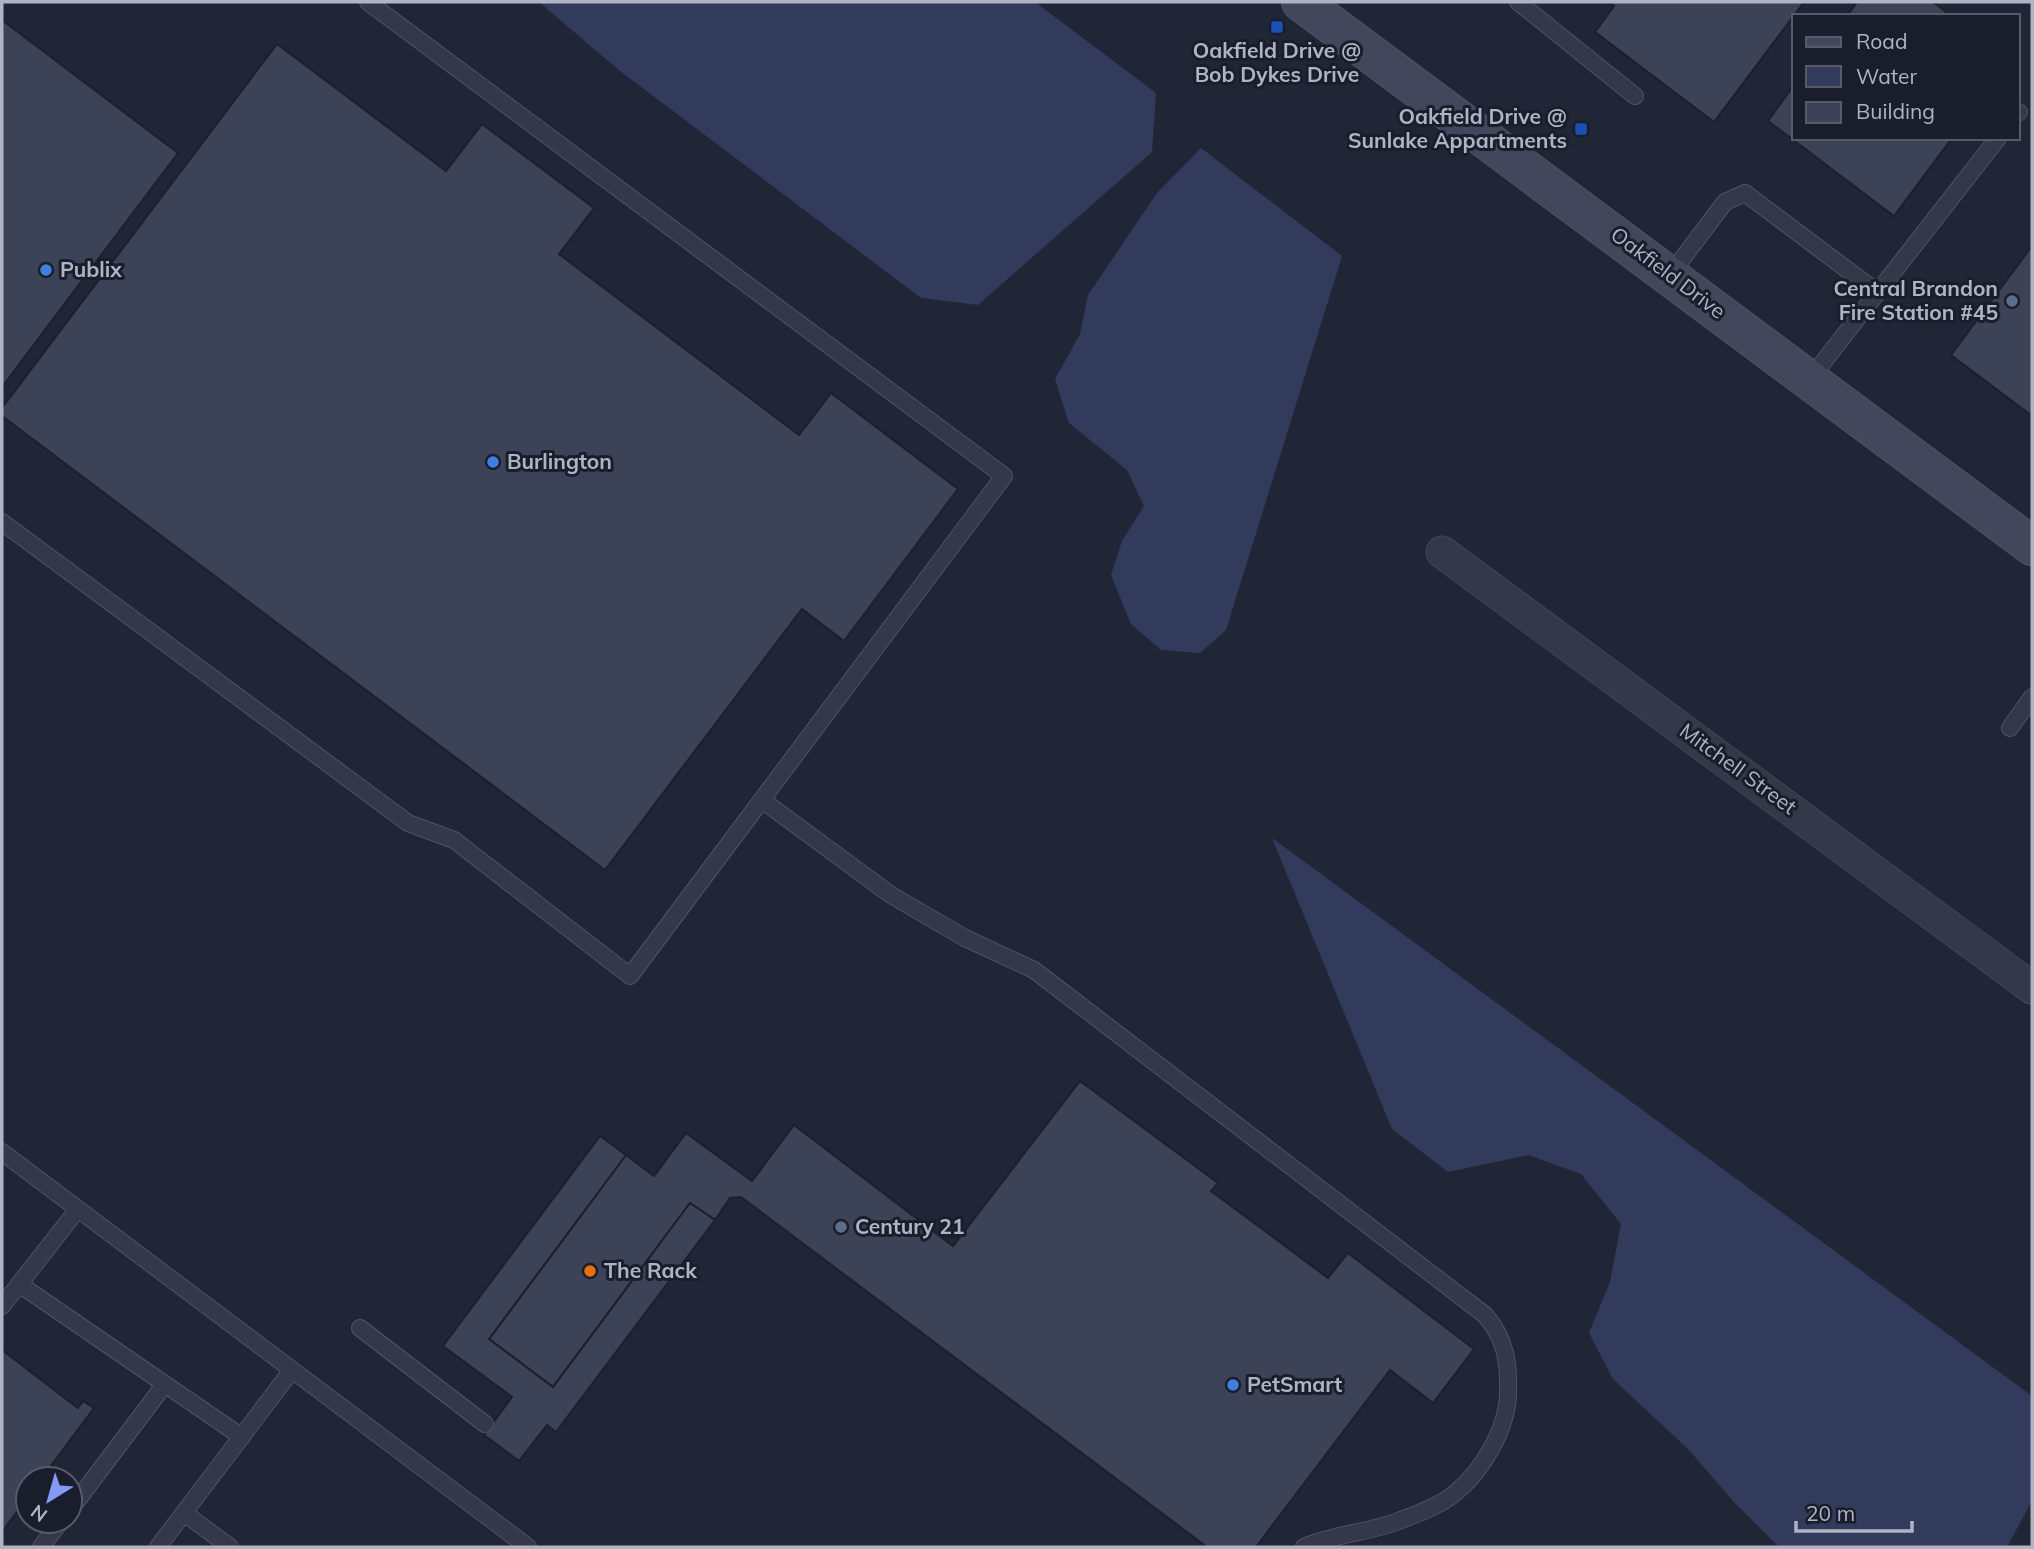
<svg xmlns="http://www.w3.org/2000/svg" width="2034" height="1549" font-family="Mulish,sans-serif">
  <rect width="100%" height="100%" fill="#212637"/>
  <g fill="#333b5c">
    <polygon points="539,2 1035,2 1156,93 1152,152 978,305 921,298 620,71"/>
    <polygon points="1201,148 1342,256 1226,630 1200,653 1161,650 1131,624 1111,575 1122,541 1144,506 1127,470 1069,423 1055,379 1080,334 1088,295 1157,193"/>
    <polygon points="1272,838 2032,1396 2032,1501 2007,1547 1779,1547 1734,1502 1689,1450 1613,1379 1589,1333 1610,1282 1621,1224 1581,1174 1528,1155 1448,1172 1392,1129"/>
  </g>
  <g fill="#3d4357" stroke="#1c202e" stroke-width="2">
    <polygon points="1608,2 1804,2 1714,122 1595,32 1614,6"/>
    <polygon points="1857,2 1933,2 1951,16 1847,16"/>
    <polygon points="2,20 178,153 2,387"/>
    <polygon points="277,44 446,171 482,124 594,208 559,254 799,435 831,393 958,489 844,641 802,609 605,870 2,416 2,408"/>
    <polygon points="1794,85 1794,138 1952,138 1894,216 1768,121"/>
    <polygon points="2032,246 2032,416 1951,355"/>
    <polygon points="1080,1081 1218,1183 1211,1191 1328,1278 1348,1253 1474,1349 1433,1403 1390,1370 1256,1547 1207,1547 741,1197 730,1198 715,1220 690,1203 553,1387 489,1339 626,1155 654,1176 686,1133 752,1181 794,1125 953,1246"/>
    <polygon points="600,1136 626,1155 489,1339 553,1387 690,1203 715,1220 556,1432 547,1425 519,1461 484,1435 512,1397 443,1346"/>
    <polygon points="2,1350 78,1408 83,1401 94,1408 41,1479 28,1479 28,1497 2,1532"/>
  </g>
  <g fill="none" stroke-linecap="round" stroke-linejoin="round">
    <defs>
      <g id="lane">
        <polyline points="1518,2 1635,96"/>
        <polyline points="2018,113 2019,112"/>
        <polyline points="1670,275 1725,202 1745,193 1877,292"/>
        <polyline points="1810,379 1998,138"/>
        <polyline points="2,522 408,823 454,840 630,976 1004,476 368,2"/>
        <polyline points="2010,728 2032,697"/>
        <path d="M762,800l129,95 74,43 69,32 451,345c21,24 24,48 23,79 -1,35 -26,78 -54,100 -13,11 -37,20 -53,26 -31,13 -65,13 -97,27"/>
        <polyline points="2,1152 528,1547"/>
        <polyline points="19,1284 242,1437"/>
        <polyline points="2,1306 78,1209"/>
        <polyline points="360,1328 485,1424"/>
        <polyline points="70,1510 165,1384"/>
        <polyline points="184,1513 230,1547"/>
        <polyline points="41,1547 61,1521"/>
        <polyline points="158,1547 292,1370"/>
      </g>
      <polyline id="street" points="1442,552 2032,988"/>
      <polyline id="secondary" points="1301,2 2032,546"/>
    </defs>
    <use href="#lane" stroke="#4f5363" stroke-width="18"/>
    <use href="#street" stroke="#4f5363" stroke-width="33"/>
    <use href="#secondary" stroke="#4f5363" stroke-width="40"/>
    <use href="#lane" stroke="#353848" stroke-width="16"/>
    <use href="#street" stroke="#353848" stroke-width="32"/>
    <use href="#secondary" stroke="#43475b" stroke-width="38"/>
  </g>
  <g fill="#1a4fb4" stroke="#1a1e2c" stroke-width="2.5">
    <rect x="1270" y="20" width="14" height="14" rx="3.5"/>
    <rect x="1574" y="122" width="14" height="14" rx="3.5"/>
  </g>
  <g fill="#3f7fe0" stroke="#1a1e2c" stroke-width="2.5">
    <circle cx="46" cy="270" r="7"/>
    <circle cx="493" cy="462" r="7"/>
    <circle cx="1233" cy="1385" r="7"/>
  </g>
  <g fill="#5c6f8a" stroke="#1a1e2c" stroke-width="2.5">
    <circle cx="2012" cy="301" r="7"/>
    <circle cx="841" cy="1227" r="7"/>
  </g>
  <circle fill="#e8710a" stroke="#1a1e2c" stroke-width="2.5" cx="590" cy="1271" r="7"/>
  <g text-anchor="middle" stroke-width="6" stroke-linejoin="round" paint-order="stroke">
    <g font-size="21" font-weight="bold" fill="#afb3c4" stroke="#1a1e2c" text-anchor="start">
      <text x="1277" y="58" text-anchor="middle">Oakfield Drive @<tspan x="1277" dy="24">Bob Dykes Drive</tspan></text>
      <text x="1567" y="124" text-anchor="end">Oakfield Drive @<tspan x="1567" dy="24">Sunlake Appartments</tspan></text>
      <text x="60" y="277">Publix</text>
      <text x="1998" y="296" text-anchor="end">Central Brandon<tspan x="1998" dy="24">Fire Station #45</tspan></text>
      <text x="507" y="469">Burlington</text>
      <text x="855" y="1234">Century 21</text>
      <text x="604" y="1278">The Rack</text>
      <text x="1247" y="1392">PetSmart</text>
    </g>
    <g font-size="21" fill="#afb3c4" stroke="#1a1e2c">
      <text transform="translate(1668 273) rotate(37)" y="7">Oakfield Drive</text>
      <text transform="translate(1738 769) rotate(36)" y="7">Mitchell Street</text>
    </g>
  </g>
  <rect width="2034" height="1549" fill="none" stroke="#afb3c4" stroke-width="7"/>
  <rect x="1792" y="14" width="228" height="126" fill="#1a1e2c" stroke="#565a69" stroke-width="2"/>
  <rect x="1806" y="37" width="35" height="10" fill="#43475b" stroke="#565a69" stroke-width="2"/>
  <text x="1856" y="49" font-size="21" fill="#afb3c4">Road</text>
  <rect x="1806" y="66" width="35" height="21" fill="#333b5c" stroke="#565a69" stroke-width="2"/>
  <text x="1856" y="84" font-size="21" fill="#afb3c4">Water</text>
  <rect x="1806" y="102" width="35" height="21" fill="#3d4357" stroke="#565a69" stroke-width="2"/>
  <text x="1856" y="119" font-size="21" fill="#afb3c4">Building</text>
  <g transform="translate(49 1500) rotate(217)"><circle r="33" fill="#1a1e2c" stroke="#565a69" stroke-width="2"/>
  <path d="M0-5L12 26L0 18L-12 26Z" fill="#8498f5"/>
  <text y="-10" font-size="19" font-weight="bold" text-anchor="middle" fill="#afb3c4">N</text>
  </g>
  <path d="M1796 1521v10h116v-10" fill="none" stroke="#afb3c4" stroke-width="3.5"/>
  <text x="1806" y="1521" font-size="21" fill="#afb3c4" stroke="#1a1e2c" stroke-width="5" paint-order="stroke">20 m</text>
</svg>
